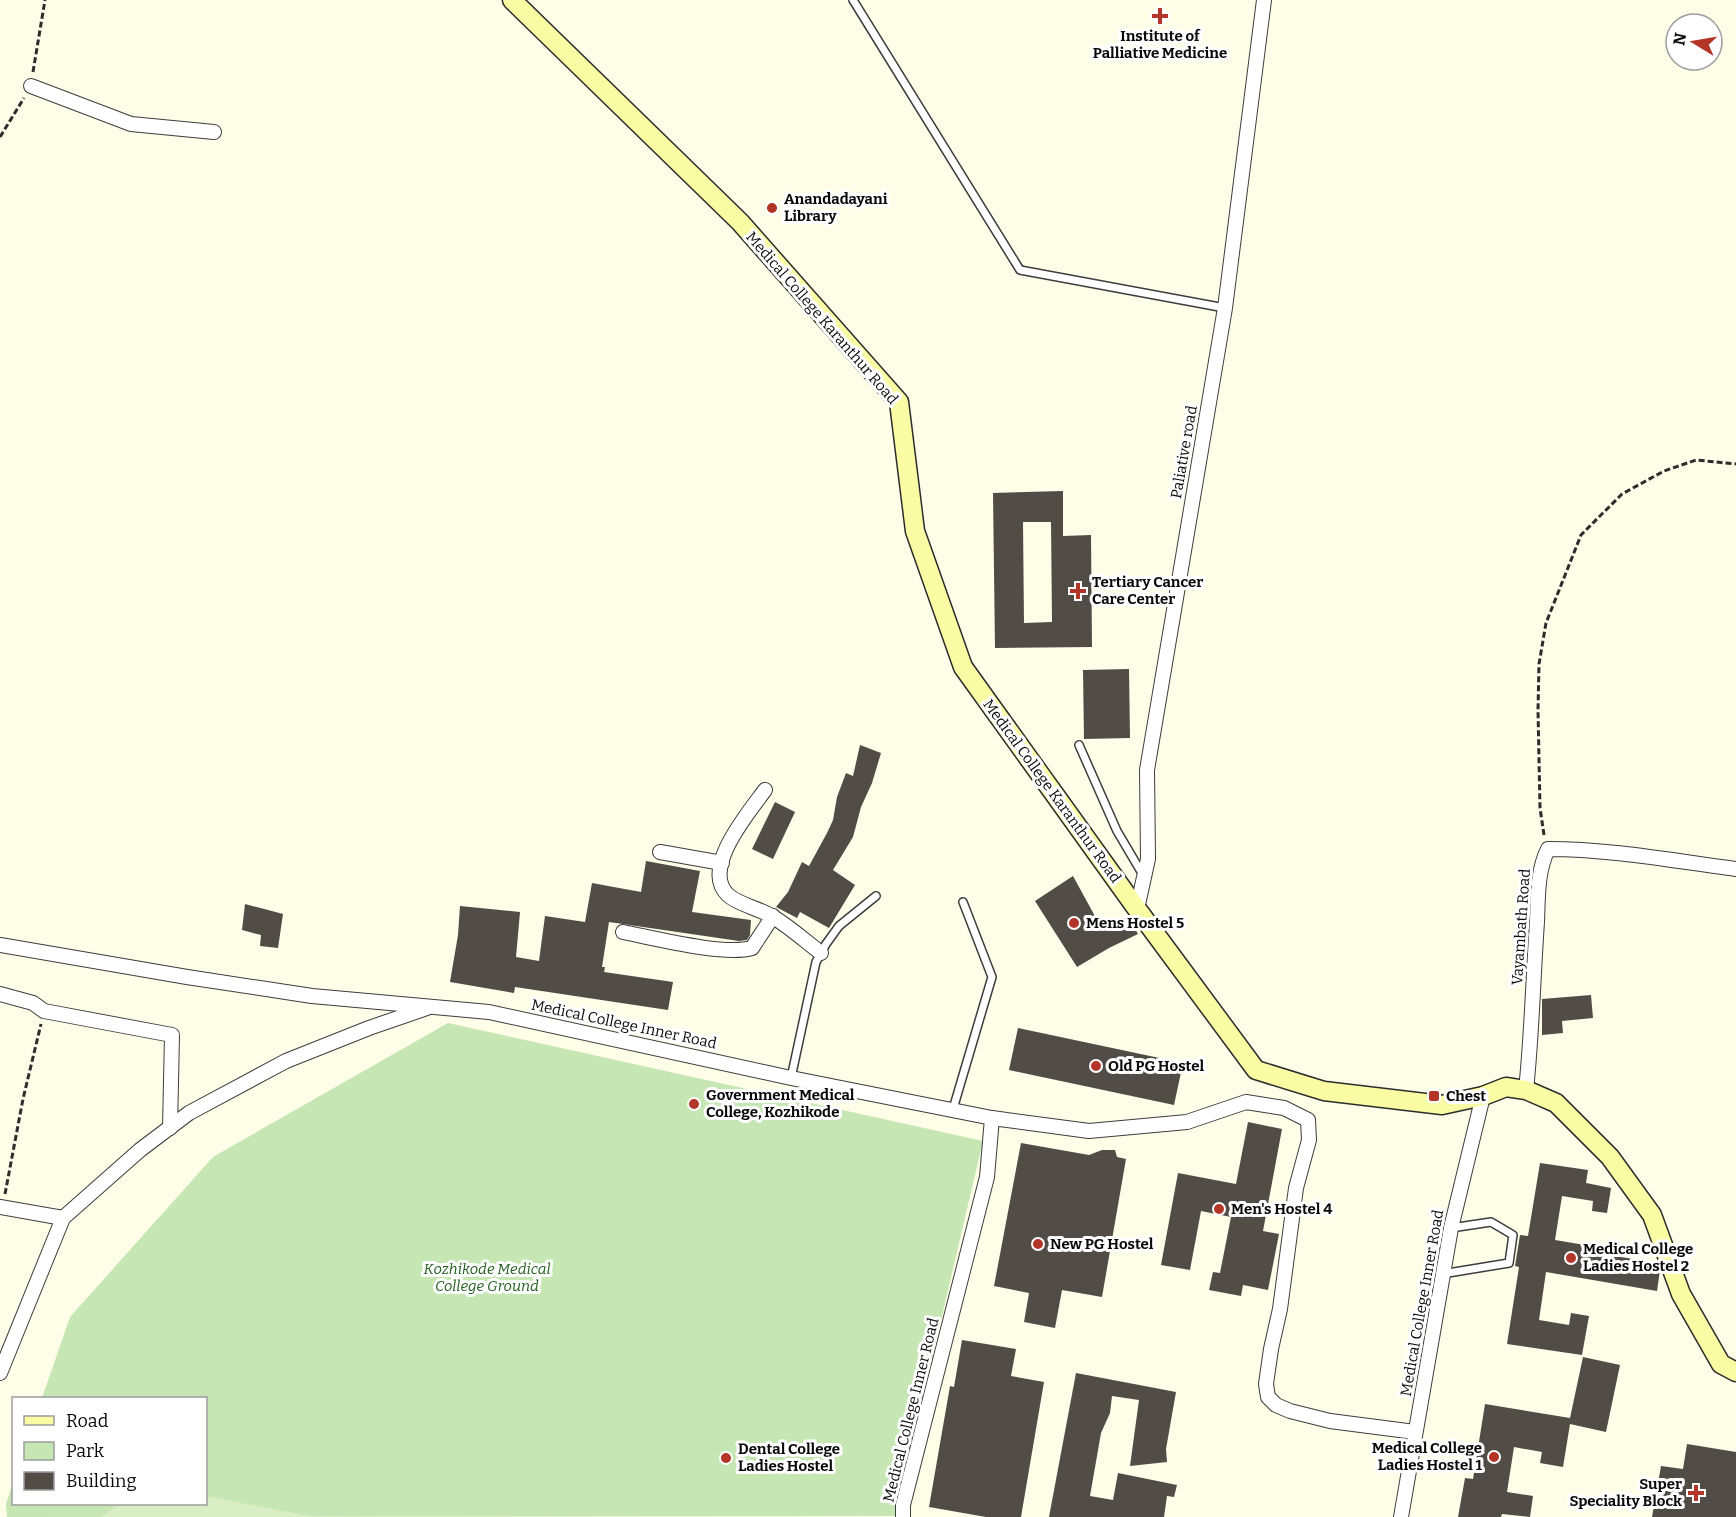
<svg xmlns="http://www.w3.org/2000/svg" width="1736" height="1517" font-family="Bitter,serif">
  <rect width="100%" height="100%" fill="#fefde7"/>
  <polygon fill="#c6e6b3" points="448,1023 983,1141 895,1516 7,1517 6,1504 13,1482 14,1504 206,1504 206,1398 42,1398 70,1317 213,1157"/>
  <polygon fill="#daeec5" points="206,1496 315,1517 101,1517 119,1504 206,1504"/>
  <g fill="#524c47" fill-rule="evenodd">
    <path d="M1063,491v45l28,-1 1,112 -97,1 -2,-155zM1023,522h28l1,100 -28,1z"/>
    <polygon points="1129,669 1130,738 1084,739 1083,670"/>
    <polygon points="860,745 881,753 872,783 861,807 853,837 833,870 855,885 829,928 800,912 797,918 776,907 788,892 802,862 809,866 827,833 833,820 837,797 846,773 853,776"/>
    <polygon points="775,802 795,812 773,859 752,849"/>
    <polygon points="646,861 700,871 692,912 751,920 750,935 747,940 739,941 609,922 602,967 605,967 604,972 673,982 668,1010 515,987 514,993 450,982 458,935 460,906 520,912 516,957 539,961 545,916 585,922 592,883 641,892"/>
    <polygon points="1073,876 1102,929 1128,916 1138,934 1109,948 1077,967 1035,901"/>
    <polygon points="245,904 283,914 278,948 260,946 261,935 242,930"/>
    <polygon points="1591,995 1593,1018 1562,1021 1563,1033 1542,1035 1542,999"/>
    <polygon points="1018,1028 1183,1063 1174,1105 1009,1070"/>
    <polygon points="1248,1122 1282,1129 1263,1231 1279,1234 1268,1290 1243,1285 1241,1296 1209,1290 1213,1272 1220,1273 1231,1217 1201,1211 1190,1270 1161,1265 1178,1173 1236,1184"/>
    <polygon points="1021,1143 1089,1155 1102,1150 1115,1150 1117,1157 1126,1159 1102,1297 1062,1290 1055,1328 1024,1322 1029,1293 994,1286"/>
    <polygon points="1540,1163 1588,1170 1586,1183 1611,1188 1607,1213 1592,1211 1593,1201 1562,1196 1555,1240 1591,1246 1590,1252 1658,1263 1660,1270 1657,1291 1546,1272 1539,1320 1569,1325 1571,1313 1589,1316 1582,1355 1507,1344 1519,1267 1515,1266 1520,1235 1528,1236"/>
    <polygon points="962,1340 1016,1349 1011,1376 1044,1382 1021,1517 986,1517 929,1507 950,1386 954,1387"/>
    <polygon points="1583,1357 1620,1365 1606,1432 1570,1424 1563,1467 1540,1463 1542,1452 1514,1447 1507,1492 1533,1496 1530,1517 1502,1514 1501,1517 1458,1517 1465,1478 1473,1479 1485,1404 1570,1418"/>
    <polygon points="1076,1373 1176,1392 1166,1449 1167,1462 1130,1466 1139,1400 1112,1396 1110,1413 1101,1433 1090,1496 1113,1500 1118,1473 1177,1485 1174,1497 1167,1496 1164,1517 1049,1517"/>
    <polygon points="1687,1444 1736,1452 1736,1517 1652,1517 1661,1466 1683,1469"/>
  </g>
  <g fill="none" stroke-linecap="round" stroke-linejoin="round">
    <defs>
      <g id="service">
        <polyline points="853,0 1020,270 1225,308"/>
        <polyline points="1079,745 1117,831 1143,875"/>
        <polyline points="791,1078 816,962 826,944 839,926 876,896"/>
        <polyline points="953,1109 992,977 963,902"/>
        <polyline points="1442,1274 1509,1263 1513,1235 1491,1222 1451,1228"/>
      </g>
      <g id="minor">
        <polyline points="31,86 131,124 214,132"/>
        <path d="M765,790c-16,22 -65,79 -37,105 11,10 31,13 45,22 17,10 32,24 48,36"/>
        <polyline points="660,852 722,863"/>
        <polyline points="1137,909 1148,859 1147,770 1225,308 1264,0"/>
        <path d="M623,932c31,6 101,24 129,16l21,-32"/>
        <polyline points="0,945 187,977 312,996 489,1012 791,1078 992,1118 987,1177 903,1505 903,1517"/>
        <polyline points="0,994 33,1003 44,1011 172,1035 170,1128"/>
        <path d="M1526,1090c6,-56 7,-112 11,-168 1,-24 0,-51 11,-73 63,0 126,12 188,20"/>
        <polyline points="992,1118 1089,1131 1187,1122 1246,1102 1284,1108 1308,1120 1309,1140 1296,1188 1280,1309 1271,1349 1266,1384 1268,1397 1276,1405 1290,1411 1330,1421 1415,1432"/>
        <polyline points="0,1207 63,1218"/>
        <polyline points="0,1373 63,1218 140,1150 189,1113 286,1061 369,1028 427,1008"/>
        <polyline points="1401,1517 1451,1228 1483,1096"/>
      </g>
      <polyline id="secondary" points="512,0 740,222 899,402 915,531 963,667 1134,905 1256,1070 1324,1091 1442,1105 1483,1096 1506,1087 1526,1090 1556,1103 1610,1157 1652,1215 1681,1294 1721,1364 1736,1372"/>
    </defs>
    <use href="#service" stroke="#3d3d3d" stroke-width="10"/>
    <use href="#minor" stroke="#3d3d3d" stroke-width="16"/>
    <use href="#secondary" stroke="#2c2c2c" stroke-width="21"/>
    <g stroke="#2c2c2c" stroke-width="3" stroke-dasharray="6 3" stroke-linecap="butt">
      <polyline points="33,72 45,0"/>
      <polyline points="0,137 24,98"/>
      <polyline points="1544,835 1540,808 1538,710 1539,664 1546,623 1581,535 1622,494 1664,471 1696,460 1736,464"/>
      <polyline points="5,1194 23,1099 41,1024"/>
    </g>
    <use href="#service" stroke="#fff" stroke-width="7"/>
    <use href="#minor" stroke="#fff" stroke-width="14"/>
    <use href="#secondary" stroke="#fafca4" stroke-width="18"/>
  </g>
  <g fill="#b33528" stroke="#fff" stroke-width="2">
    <path d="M1157 7h6v6h6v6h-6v6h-6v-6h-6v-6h6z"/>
    <circle cx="772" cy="208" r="6"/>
    <path d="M1075 582h6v6h6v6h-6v6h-6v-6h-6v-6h6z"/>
    <circle cx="1074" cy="923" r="6"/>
    <circle cx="1096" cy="1066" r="6"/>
    <rect x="1428" y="1090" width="12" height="12" rx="3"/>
    <circle cx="694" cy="1104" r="6"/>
    <circle cx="1219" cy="1209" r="6"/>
    <circle cx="1038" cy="1244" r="6"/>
    <circle cx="1571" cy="1258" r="6"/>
    <circle cx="1494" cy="1457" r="6"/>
    <circle cx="726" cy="1458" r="6"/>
    <path d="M1693 1484h6v6h6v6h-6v6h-6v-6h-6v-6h6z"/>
  </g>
  <g text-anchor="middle" stroke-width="6" stroke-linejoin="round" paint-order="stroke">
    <g font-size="15" font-weight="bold" fill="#0a0a0a" stroke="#fff" text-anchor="start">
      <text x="1160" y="41" text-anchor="middle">Institute of<tspan x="1160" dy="17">Palliative Medicine</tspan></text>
      <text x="784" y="204">Anandadayani<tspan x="784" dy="17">Library</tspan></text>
      <text x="1092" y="587">Tertiary Cancer<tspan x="1092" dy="17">Care Center</tspan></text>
      <text x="1086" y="928">Mens Hostel 5</text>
      <text x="1108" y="1071">Old PG Hostel</text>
      <text x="706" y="1100">Government Medical<tspan x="706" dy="17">College, Kozhikode</tspan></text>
      <text x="1446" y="1101">Chest</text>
      <text x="1231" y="1214">Men's Hostel 4</text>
      <text x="1050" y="1249">New PG Hostel</text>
      <text x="1583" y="1254">Medical College<tspan x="1583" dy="17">Ladies Hostel 2</tspan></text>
      <text x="1482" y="1453" text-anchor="end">Medical College<tspan x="1482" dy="17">Ladies Hostel 1</tspan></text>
      <text x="738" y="1454">Dental College<tspan x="738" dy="17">Ladies Hostel</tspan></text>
      <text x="1682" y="1489" text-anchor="end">Super<tspan x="1682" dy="17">Speciality Block</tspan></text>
    </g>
    <g font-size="15" fill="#0a0a0a" stroke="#fff">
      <text transform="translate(822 318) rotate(49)" y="5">Medical College Karanthur Road</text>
      <text transform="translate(1184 452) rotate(-80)" y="5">Paliative road</text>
      <text transform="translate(1052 791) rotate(54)" y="5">Medical College Karanthur Road</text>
      <text transform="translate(1521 927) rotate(-86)" y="5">Vayambath Road</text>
      <text transform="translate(624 1024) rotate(12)" y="5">Medical College Inner Road</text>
      <text transform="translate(1422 1303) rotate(-80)" y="5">Medical College Inner Road</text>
      <text transform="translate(911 1410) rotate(-76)" y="5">Medical College Inner Road</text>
    </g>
    <g font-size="15" font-style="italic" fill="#225e1e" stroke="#fff">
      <text x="487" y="1274">Kozhikode Medical<tspan x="487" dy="17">College Ground</tspan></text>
    </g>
  </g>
  <rect x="12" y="1397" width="195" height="108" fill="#ffffff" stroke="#9d9d9d" stroke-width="1.5"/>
  <rect x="24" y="1416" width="30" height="9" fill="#fafca4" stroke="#9d9d9d" stroke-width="1.5"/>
  <text x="66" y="1427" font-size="18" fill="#0a0a0a">Road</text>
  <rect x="24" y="1442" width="30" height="18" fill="#c6e6b3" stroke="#9d9d9d" stroke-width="1.5"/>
  <text x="66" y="1457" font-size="18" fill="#0a0a0a">Park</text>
  <rect x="24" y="1472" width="30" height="18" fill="#524c47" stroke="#9d9d9d" stroke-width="1.5"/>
  <text x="66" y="1487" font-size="18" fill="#0a0a0a">Building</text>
  <g transform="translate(1694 42) rotate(281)"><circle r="28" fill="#ffffff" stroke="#9d9d9d" stroke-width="1.5"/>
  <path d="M0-4.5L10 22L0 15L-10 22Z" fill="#b33528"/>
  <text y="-9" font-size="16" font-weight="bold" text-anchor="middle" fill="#0a0a0a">N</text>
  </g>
</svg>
